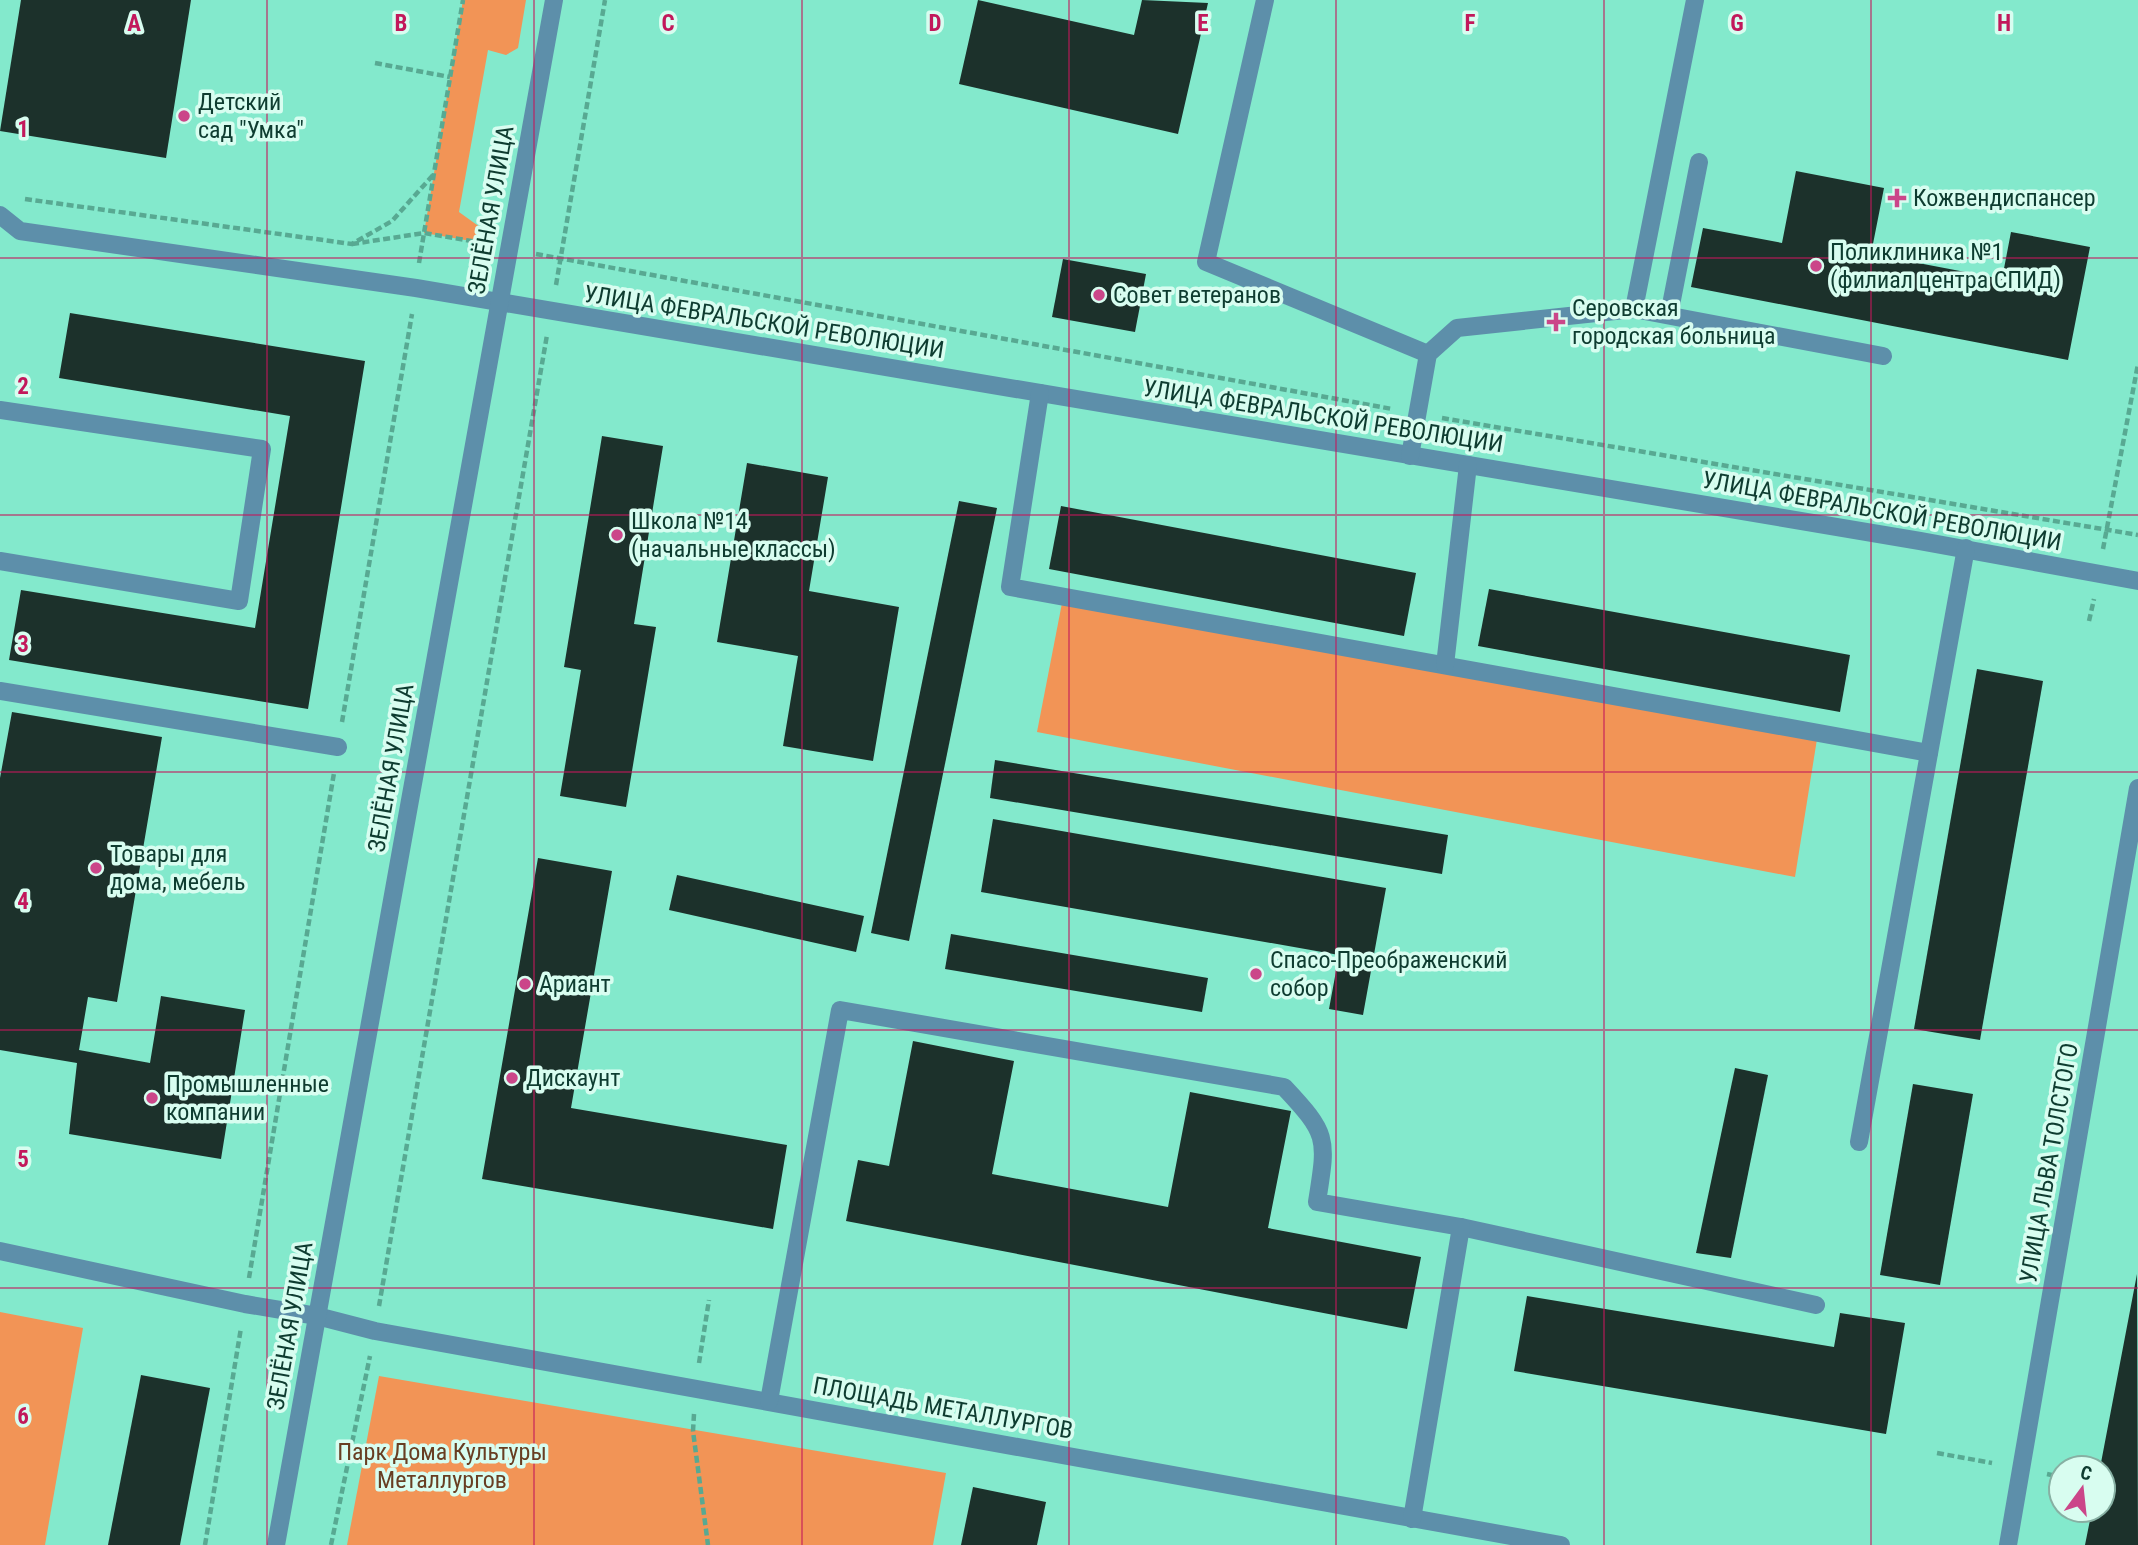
<svg xmlns="http://www.w3.org/2000/svg" width="2138" height="1545" font-family="'Roboto Condensed',sans-serif">
  <rect width="100%" height="100%" fill="#83e9cc"/>
  <g fill="#f29456">
    <polygon points="463,0 526,0 518,48 506,55 488,50 459,212 484,230 483,243 424,233"/>
    <polygon points="1062,603 1817,739 1795,877 1037,732"/>
    <polygon points="0,1312 83,1328 45,1545 0,1545"/>
    <polygon points="379,1376 946,1473 933,1545 347,1545"/>
  </g>
  <g fill="#1c312b">
    <polygon points="21,0 191,0 166,158 0,131"/>
    <polygon points="978,0 1134,35 1142,0 1208,3 1178,134 959,84"/>
    <polygon points="1796,171 1884,188 1871,254 2002,279 2011,232 2090,247 2068,360 1691,287 1703,228 1782,243"/>
    <polygon points="1063,259 1146,274 1135,332 1052,317"/>
    <polygon points="70,313 365,361 308,709 9,660 21,590 255,628 290,416 59,378"/>
    <polygon points="602,436 663,446 634,624 656,627 626,807 560,796 581,670 564,667"/>
    <polygon points="747,463 828,477 809,591 899,607 873,761 783,746 798,656 717,642"/>
    <polygon points="959,501 997,508 909,941 871,933"/>
    <polygon points="1061,506 1416,573 1404,636 1049,569"/>
    <polygon points="1489,589 1850,655 1840,712 1478,646"/>
    <polygon points="1977,669 2043,681 1980,1040 1914,1029"/>
    <polygon points="12,712 162,737 117,1002 88,997 79,1050 150,1063 161,996 245,1010 221,1159 69,1134 77,1063 0,1050 0,778"/>
    <polygon points="995,760 1448,835 1442,874 990,798"/>
    <polygon points="993,819 1386,888 1363,1015 1329,1009 1339,955 981,892"/>
    <polygon points="538,858 612,871 571,1108 787,1145 773,1229 482,1179"/>
    <polygon points="677,875 864,916 856,952 669,910"/>
    <polygon points="951,934 1208,978 1202,1012 945,969"/>
    <polygon points="913,1041 1014,1061 992,1174 1168,1207 1190,1092 1291,1111 1268,1228 1421,1257 1407,1329 846,1221 858,1160 889,1166"/>
    <polygon points="1735,1068 1768,1075 1731,1258 1696,1253"/>
    <polygon points="1913,1084 1973,1094 1940,1285 1880,1275"/>
    <polygon points="2137,1274 2138,1545 2085,1545 2092,1510 2103,1510 2103,1468 2100,1468"/>
    <polygon points="1527,1296 1834,1347 1840,1313 1905,1323 1886,1434 1514,1371"/>
    <polygon points="141,1375 210,1388 180,1545 108,1545"/>
    <polygon points="973,1487 1046,1502 1037,1545 961,1545"/>
  </g>
  <g fill="none" stroke-linecap="round" stroke-linejoin="round">
    <g stroke="#58a992" stroke-width="4.5" stroke-dasharray="7 3.5" stroke-linecap="butt">
      <polyline points="375,63 450,77"/>
      <polyline points="25,199 352,244 392,221 434,174"/>
      <polyline points="352,244 424,233 483,243"/>
      <polyline points="536,254 1392,409"/>
      <polyline points="419,263 463,0"/>
      <polyline points="556,285 605,0"/>
      <polyline points="1442,418 2138,535"/>
      <polyline points="2103,549 2138,364"/>
      <polyline points="2089,621 2094,599"/>
      <polyline points="342,722 412,314"/>
      <polyline points="249,1278 334,773"/>
      <polyline points="379,1306 547,335"/>
      <polyline points="699,1363 709,1300"/>
      <polyline points="694,1414 693,1431 708,1545"/>
      <polyline points="1937,1453 1992,1463"/>
      <polyline points="2047,1474 2061,1477"/>
      <polyline points="205,1545 241,1328"/>
      <polyline points="331,1545 370,1356"/>
    </g>
    <g stroke="#5d8faa" stroke-width="18">
      <polyline points="1265,0 1206,262 1428,354"/>
      <polyline points="0,215 20,231 416,288 1920,541 2138,581"/>
      <polyline points="1634,309 1883,356"/>
      <polyline points="1669,315 1699,162"/>
      <polyline points="1040,393 1010,587 1929,753"/>
      <polyline points="0,410 262,449 239,601 0,561"/>
      <polyline points="1410,456 1428,354 1457,328 1634,309 1695,0"/>
      <polyline points="1445,665 1468,465"/>
      <polyline points="0,691 338,747"/>
      <polyline points="1859,1142 1966,548"/>
      <polyline points="1461,1227 1816,1305"/>
      <polyline points="0,1251 245,1304 317,1316 375,1331 1561,1545"/>
      <path d="M769,1401l71,-391 444,77c45,48 43,51 33,115l144,25 -49,292"/>
      <polyline points="276,1545 554,0"/>
      <polyline points="2008,1545 2138,788"/>
    </g>
  </g>
  <path fill="none" stroke="#c2185b" stroke-width="2" stroke-opacity="0.55" d="M267,0v1545M534,0v1545M802,0v1545M1069,0v1545M1336,0v1545M1604,0v1545M1871,0v1545M0,258h2138M0,515h2138M0,772h2138M0,1030h2138M0,1288h2138"/>
  <g fill="#cb4689" stroke="#d8fdf0" stroke-width="2.5">
    <circle cx="184" cy="116" r="7"/>
    <path d="M1893.5 187.5h7v7h7v7h-7v7h-7v-7h-7v-7h7z"/>
    <circle cx="1816" cy="266" r="7"/>
    <circle cx="1099" cy="295" r="7"/>
    <path d="M1552.5 311.5h7v7h7v7h-7v7h-7v-7h-7v-7h7z"/>
    <circle cx="617" cy="535" r="7"/>
    <circle cx="96" cy="868" r="7"/>
    <circle cx="1256" cy="974" r="7"/>
    <circle cx="525" cy="984" r="7"/>
    <circle cx="512" cy="1078" r="7"/>
    <circle cx="152" cy="1098" r="7"/>
  </g>
  <g text-anchor="middle" stroke-width="7" stroke-linejoin="round" paint-order="stroke">
    <g font-size="24" fill="#0e3c30" stroke="#d8fdf0" text-anchor="start">
      <text x="198" y="110">Детский<tspan x="198" dy="28">сад "Умка"</tspan></text>
      <text x="1913" y="206">Кожвендиспансер</text>
      <text x="1830" y="260">Поликлиника №1<tspan x="1830" dy="28">(филиал центра СПИД)</tspan></text>
      <text x="1113" y="303">Совет ветеранов</text>
      <text x="1572" y="316">Серовская<tspan x="1572" dy="28">городская больница</tspan></text>
      <text x="631" y="529">Школа №14<tspan x="631" dy="28">(начальные классы)</tspan></text>
      <text x="110" y="862">Товары для<tspan x="110" dy="28">дома, мебель</tspan></text>
      <text x="1270" y="968">Спасо-Преображенский<tspan x="1270" dy="28">собор</tspan></text>
      <text x="539" y="992">Ариант</text>
      <text x="526" y="1086">Дискаунт</text>
      <text x="166" y="1092">Промышленные<tspan x="166" dy="28">компании</tspan></text>
    </g>
    <g font-size="24" fill="#0e3c30" stroke="#d8fdf0">
      <text transform="translate(491 210) rotate(-80)" y="8">ЗЕЛЁНАЯ УЛИЦА</text>
      <text transform="translate(764 322) rotate(9)" y="8">УЛИЦА ФЕВРАЛЬСКОЙ РЕВОЛЮЦИИ</text>
      <text transform="translate(1323 416) rotate(9)" y="8">УЛИЦА ФЕВРАЛЬСКОЙ РЕВОЛЮЦИИ</text>
      <text transform="translate(1882 511) rotate(10)" y="8">УЛИЦА ФЕВРАЛЬСКОЙ РЕВОЛЮЦИИ</text>
      <text transform="translate(391 768) rotate(-80)" y="8">ЗЕЛЁНАЯ УЛИЦА</text>
      <text transform="translate(2049 1163) rotate(-80)" y="8">УЛИЦА ЛЬВА ТОЛСТОГО</text>
      <text transform="translate(290 1326) rotate(-80)" y="8">ЗЕЛЁНАЯ УЛИЦА</text>
      <text transform="translate(943 1408) rotate(10)" y="8">ПЛОЩАДЬ МЕТАЛЛУРГОВ</text>
    </g>
    <g font-size="24" fill="#683e22" stroke="#d8fdf0">
      <text x="442" y="1460">Парк Дома Культуры<tspan x="442" dy="28">Металлургов</tspan></text>
    </g>
  </g>
  <g font-size="23" text-anchor="middle" font-weight="bold" fill="#c2185b" stroke="#d8fdf0" stroke-width="7" stroke-linejoin="round" paint-order="stroke">
    <text x="134" y="31">A</text>
    <text x="401" y="31">B</text>
    <text x="668" y="31">C</text>
    <text x="935" y="31">D</text>
    <text x="1203" y="31">E</text>
    <text x="1470" y="31">F</text>
    <text x="1737" y="31">G</text>
    <text x="2004" y="31">H</text>
    <text x="23" y="137">1</text>
    <text x="23" y="394">2</text>
    <text x="23" y="652">3</text>
    <text x="23" y="909">4</text>
    <text x="23" y="1167">5</text>
    <text x="23" y="1424">6</text>
  </g>
  <g transform="translate(2082 1489) rotate(15)"><circle r="33" fill="#d8fdf0" stroke="#87b0a3" stroke-width="2"/>
  <path d="M0-5L12 26L0 18L-12 26Z" fill="#cb4689"/>
  <text y="-10" font-size="19" font-weight="bold" text-anchor="middle" fill="#0e3c30">С</text>
  </g>
</svg>
